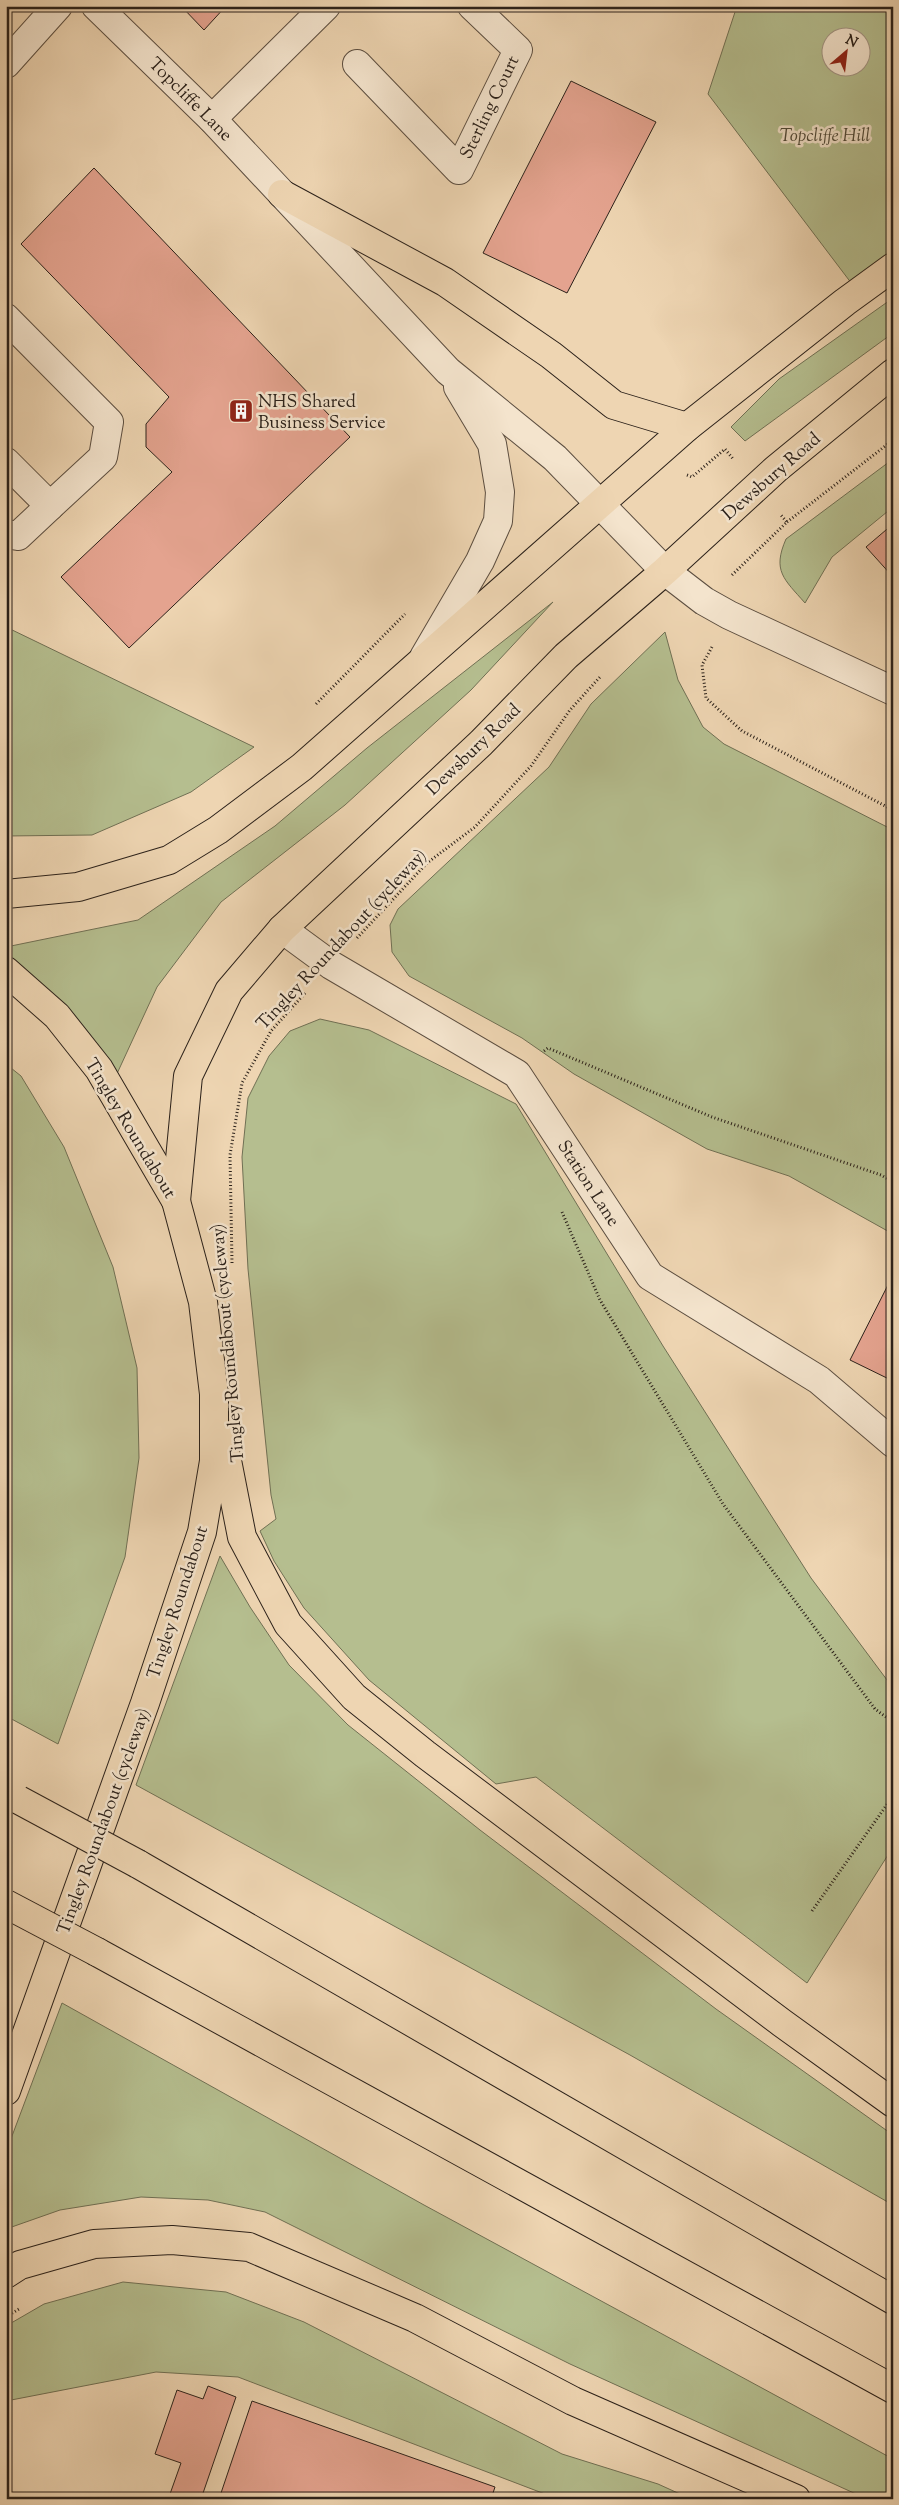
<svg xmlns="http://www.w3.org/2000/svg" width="899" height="2505" font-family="'Sorts Mill Goudy',serif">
  <rect width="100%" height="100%" fill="#eed5b2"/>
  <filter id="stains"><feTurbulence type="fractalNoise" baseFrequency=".004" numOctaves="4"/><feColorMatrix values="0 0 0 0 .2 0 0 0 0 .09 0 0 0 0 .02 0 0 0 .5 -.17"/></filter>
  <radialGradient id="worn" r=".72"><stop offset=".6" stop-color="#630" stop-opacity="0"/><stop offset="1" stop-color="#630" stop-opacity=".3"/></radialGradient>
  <g fill="#b5be8f" stroke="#707054" fill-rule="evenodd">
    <path d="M737,6h156v261l-35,25 -150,-198zM832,38h30v30h-30z"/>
    <polygon points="893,298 893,333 745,441 731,427 779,379"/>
    <path d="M893,459v48l-61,50 -27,46c-21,-24 -33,-32 -19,-64z"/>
    <polygon points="553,602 471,690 345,805 221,902 157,987 115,1078 6,962 6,947 138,920 275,826 367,748"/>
    <polygon points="6,627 254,747 191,792 92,835 6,836"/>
    <polygon points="665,632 678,680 703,727 724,744 893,830 893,1234 789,1176 707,1149 574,1074 522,1038 409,976 392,952 390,925 398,909 549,767 591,704"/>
    <polygon points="320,1019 369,1030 516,1104 663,1346 811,1578 893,1688 893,1847 807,1983 536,1777 496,1784 369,1680 304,1608 274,1561 260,1531 276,1519 271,1495 248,1269 242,1157 248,1098 269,1056 290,1031"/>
    <polygon points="6,1064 21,1076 64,1147 113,1267 137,1368 139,1458 125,1557 58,1744 6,1716"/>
    <polygon points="220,1556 250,1607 289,1665 348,1725 480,1830 716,2009 893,2135 893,2205 630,2055 136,1785"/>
    <polygon points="62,2003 424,2205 893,2459 893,2499 867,2499 570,2364 265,2212 208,2200 141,2197 60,2210 6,2229 6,2152"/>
    <polygon points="123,2282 226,2292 304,2322 562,2454 658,2484 691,2499 558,2499 238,2377 156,2372 6,2401 6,2326 44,2304"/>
  </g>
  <g fill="#e4a38f" stroke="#2b211a">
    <polygon points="181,6 226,6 204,30"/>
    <polygon points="571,81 656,122 567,293 483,253"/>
    <polygon points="94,168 350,437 129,648 61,577 172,472 146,447 146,424 169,397 21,244"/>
    <polygon points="893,524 893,577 866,547"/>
    <polygon points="893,1275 893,1381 850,1360"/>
    <polygon points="208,2386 236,2397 201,2499 185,2499 170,2494 181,2463 155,2454 177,2390 203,2399"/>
    <polygon points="252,2401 495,2487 491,2499 413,2499 404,2496 403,2499 219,2499"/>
  </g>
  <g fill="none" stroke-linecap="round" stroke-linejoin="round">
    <defs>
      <g id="minor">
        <polyline points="96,6 212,119 448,371 555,458 665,571 704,601 729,615 893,691"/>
        <polyline points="6,64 58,6"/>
        <polyline points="357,64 459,170 518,50 472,6"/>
        <polyline points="212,119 326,6"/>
        <polyline points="6,318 109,422 103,457 50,506 6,462"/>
        <polyline points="6,534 18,536 50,506"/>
        <polyline points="424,657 480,561 498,521 500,492 492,444 458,387"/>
        <polyline points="282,929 331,965 517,1074 650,1276 819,1380 893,1443"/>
      </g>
      <g id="highway">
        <polyline points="282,194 445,282 551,355 614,405 687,427"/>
        <polyline points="6,894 78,887 169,860 218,830 302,767 687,427 845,302 893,267"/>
        <polyline points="6,971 57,1016 99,1069 176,1201 203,1302 214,1394 214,1461 202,1532 145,1703 6,2091"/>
        <polyline points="176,1201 188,1076 229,991 282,929 481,743 566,656 665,571 776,469 893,373"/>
        <polyline points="223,1440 242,1537 288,1624 354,1697 425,1754 782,2023 893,2103"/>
        <polyline points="138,1864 893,2300"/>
        <polyline points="97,1952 893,2389"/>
        <polyline points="6,2274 20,2265 94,2244 172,2240 249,2247 415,2318 573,2401 796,2499"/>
      </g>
    </defs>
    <use href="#minor" stroke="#5c4e40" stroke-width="30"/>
    <use href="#highway" stroke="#2b211a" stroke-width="30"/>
    <g stroke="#2b211a" stroke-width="3" stroke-dasharray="1 2.5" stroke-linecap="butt">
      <polyline points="687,475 692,477 725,449 734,460"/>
      <polyline points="787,522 893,440"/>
      <polyline points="732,575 787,522 780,514"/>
      <polyline points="712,647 702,665 706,698 742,731 893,810"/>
      <polyline points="316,704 405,614"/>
      <polyline points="357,938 427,863 475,827 531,766 570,710 600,677"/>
      <polyline points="544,1051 548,1048 712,1117 881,1175 893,1182"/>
      <polyline points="562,1212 600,1300 723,1504 875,1709 893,1722"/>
      <polyline points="232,1263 230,1155 242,1083 271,1031 306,992"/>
      <polyline points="812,1911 893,1796"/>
      <polyline points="6,2222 9,2231"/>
      <polyline points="6,2317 19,2309"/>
    </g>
    <use href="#minor" stroke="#f4e4cd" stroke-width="28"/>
    <use href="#highway" stroke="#eed5b2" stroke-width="28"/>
    <defs>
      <g id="highway-bridge">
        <polyline points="19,1800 138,1864"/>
        <polyline points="6,1904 97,1952"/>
      </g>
    </defs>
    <use href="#highway-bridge" stroke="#2b211a" stroke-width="30" stroke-linecap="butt"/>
    <use href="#highway-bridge" stroke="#eed5b2" stroke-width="28"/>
  </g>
  <defs>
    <symbol id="building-square" viewBox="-11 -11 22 22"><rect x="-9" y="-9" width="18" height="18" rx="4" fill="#8f2418" stroke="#f4e4cd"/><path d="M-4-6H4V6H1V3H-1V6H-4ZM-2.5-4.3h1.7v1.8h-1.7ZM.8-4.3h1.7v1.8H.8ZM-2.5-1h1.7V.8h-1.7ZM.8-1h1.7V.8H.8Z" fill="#fff"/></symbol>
  </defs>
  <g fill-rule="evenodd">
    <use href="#building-square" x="227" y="397" width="28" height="28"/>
  </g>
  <g text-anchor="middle" stroke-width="5" stroke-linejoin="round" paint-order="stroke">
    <g font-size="18" fill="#2b211a" stroke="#f4e4cd">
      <text transform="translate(191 99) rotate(45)" y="6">Topcliffe Lane</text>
      <text transform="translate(489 107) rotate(-64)" y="6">Sterling Court</text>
      <text transform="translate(771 476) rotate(-41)" y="6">Dewsbury Road</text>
      <text transform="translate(473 749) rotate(-44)" y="6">Dewsbury Road</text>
      <text transform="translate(341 939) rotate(-47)" y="6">Tingley Roundabout (cycleway)</text>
      <text transform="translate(131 1128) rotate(59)" y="6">Tingley Roundabout</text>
      <text transform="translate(589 1183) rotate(57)" y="6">Station Lane</text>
      <text transform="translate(227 1343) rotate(-95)" y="6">Tingley Roundabout (cycleway)</text>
      <text transform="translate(177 1602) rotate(-72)" y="6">Tingley Roundabout</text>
      <text transform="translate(103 1821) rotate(-70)" y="6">Tingley Roundabout (cycleway)</text>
    </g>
    <g font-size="18" font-style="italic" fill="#4e4837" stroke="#f4e4cd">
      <text x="825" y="141">Topcliffe Hill</text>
    </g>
    <g font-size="18" fill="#2b211a" stroke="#f4e4cd" text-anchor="start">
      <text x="258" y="407">NHS Shared<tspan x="258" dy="21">Business Service</tspan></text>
    </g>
  </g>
  <rect width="899" height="2505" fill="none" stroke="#eed5b2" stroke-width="25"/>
  <rect x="8" y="8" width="884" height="2490" fill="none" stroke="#2b211a" stroke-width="2.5"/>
  <rect x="12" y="12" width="874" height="2480" fill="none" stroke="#2b211a"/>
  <g transform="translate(846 52) rotate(28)"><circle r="24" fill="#f4e4cd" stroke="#a49685"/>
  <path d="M0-4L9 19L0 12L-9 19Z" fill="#8f2418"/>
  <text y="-8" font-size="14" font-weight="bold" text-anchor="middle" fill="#2b211a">N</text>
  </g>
  <rect width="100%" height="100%" filter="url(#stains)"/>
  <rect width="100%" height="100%" fill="url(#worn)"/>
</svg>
